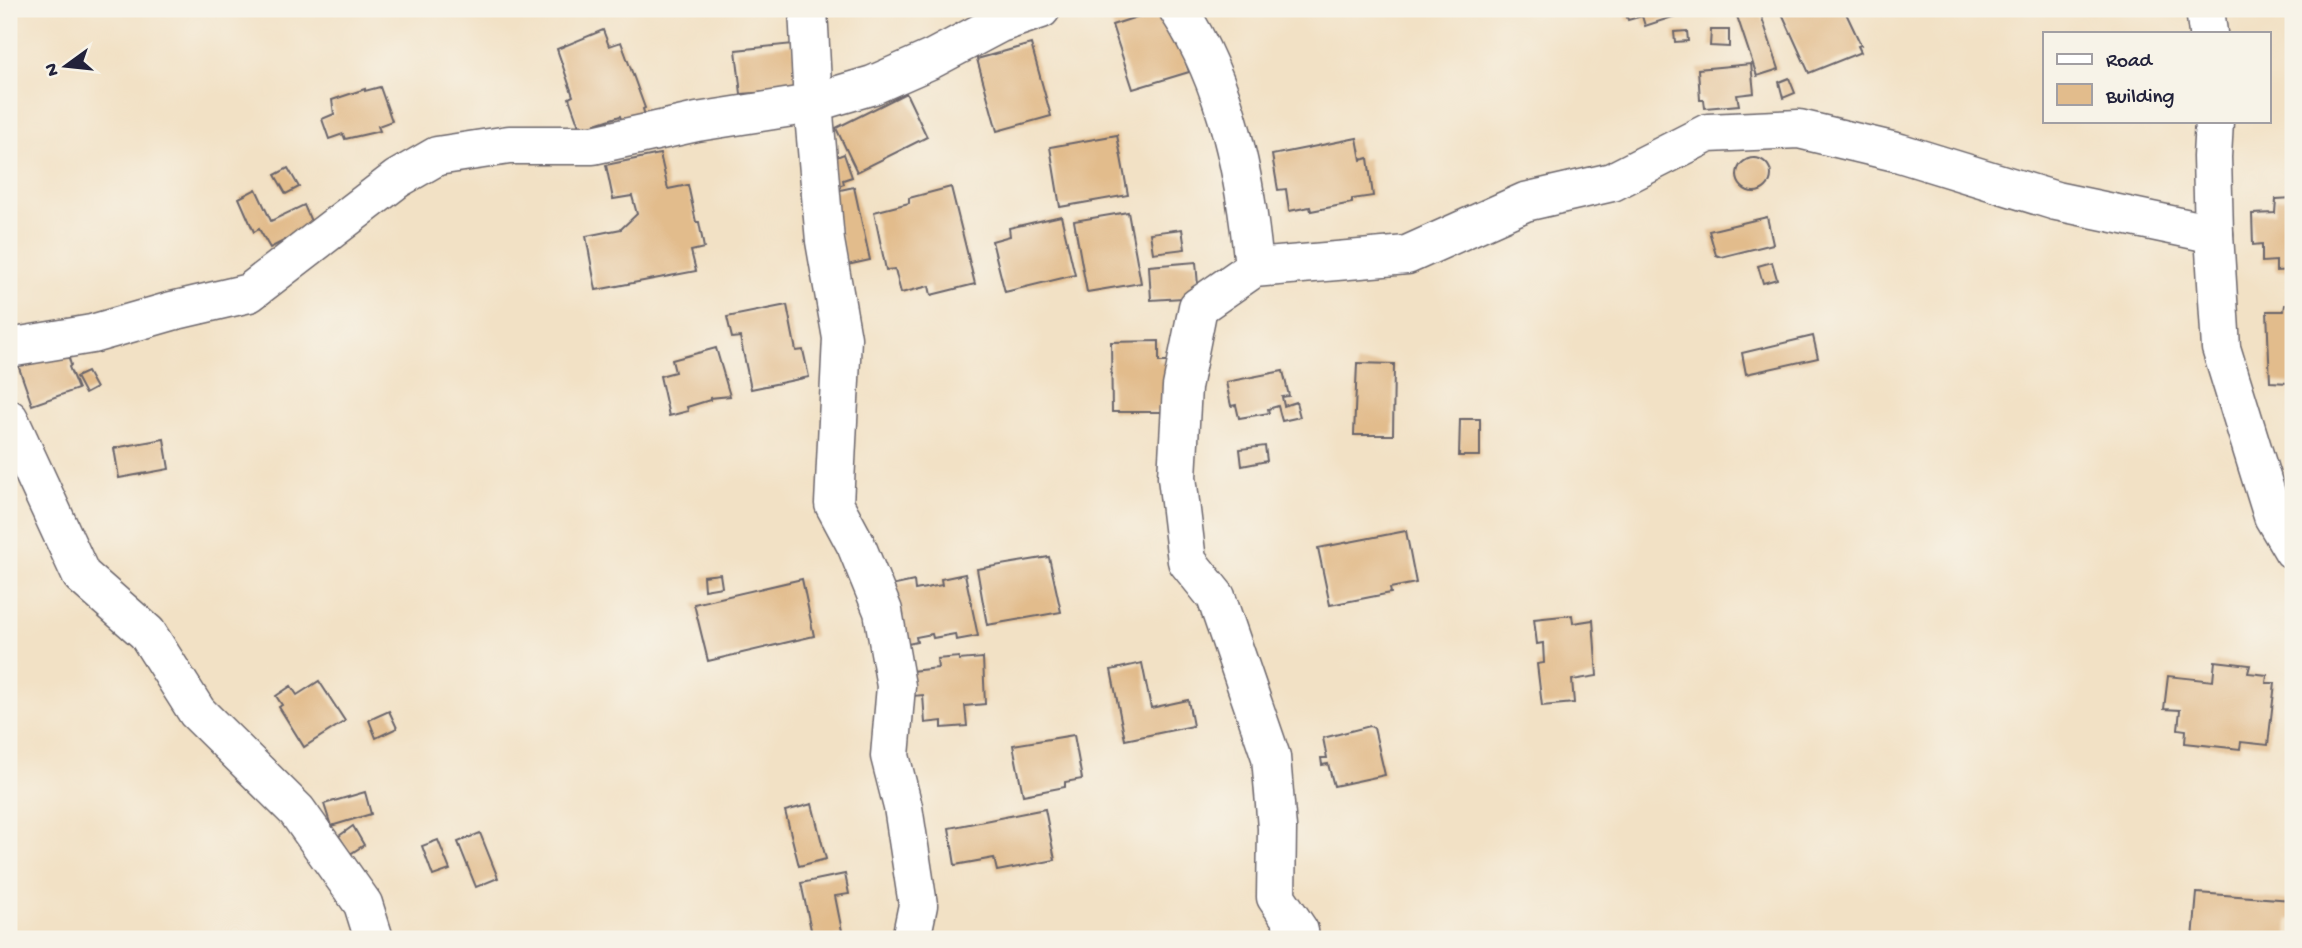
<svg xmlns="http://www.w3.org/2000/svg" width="2302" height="948" font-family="'Gochi Hand',sans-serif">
  <rect width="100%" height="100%" fill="#f7f3e8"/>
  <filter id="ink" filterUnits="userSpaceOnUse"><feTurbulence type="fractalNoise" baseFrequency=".0143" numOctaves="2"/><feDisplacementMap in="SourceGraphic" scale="14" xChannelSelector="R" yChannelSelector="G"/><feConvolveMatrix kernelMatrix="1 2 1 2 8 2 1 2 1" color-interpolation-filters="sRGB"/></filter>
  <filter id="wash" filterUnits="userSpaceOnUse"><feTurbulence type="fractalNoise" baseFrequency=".00686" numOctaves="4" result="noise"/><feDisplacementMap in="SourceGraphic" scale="28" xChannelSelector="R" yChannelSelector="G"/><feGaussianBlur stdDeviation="1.57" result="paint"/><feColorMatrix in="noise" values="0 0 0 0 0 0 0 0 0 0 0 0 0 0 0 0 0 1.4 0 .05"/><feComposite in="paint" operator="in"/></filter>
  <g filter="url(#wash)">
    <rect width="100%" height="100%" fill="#f2e1c5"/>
    <g id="blocks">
      <g fill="#e2bc8c">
        <polygon points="1161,9 1168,9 1189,72 1133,89 1112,25"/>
        <polygon points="1624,9 1697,9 1645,26 1642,16 1628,20"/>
        <polygon points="1740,9 1759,9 1779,69 1757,76 1735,10"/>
        <polygon points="1780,9 1844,9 1861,45 1858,46 1861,52 1809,73"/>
        <polygon points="603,30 609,46 621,42 645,108 643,109 646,119 624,127 620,116 580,129 569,98 573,96 557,49"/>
        <polygon points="1711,30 1729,30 1729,47 1710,46"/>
        <polygon points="1687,31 1688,41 1675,42 1674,32"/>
        <polygon points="793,44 797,90 741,94 736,50"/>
        <polygon points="1031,44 1051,116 997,131 977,59"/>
        <polygon points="1751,64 1754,93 1737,95 1739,105 1705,108 1704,100 1700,100 1698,69"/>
        <polygon points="1789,78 1795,93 1783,98 1779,82"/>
        <polygon points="380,87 392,121 378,126 380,131 345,139 343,134 329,139 322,119 334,114 332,100 365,89 365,91"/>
        <polygon points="906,93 927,137 857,172 836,128"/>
        <polygon points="1117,135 1128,195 1060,207 1050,147"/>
        <polygon points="1357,138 1361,160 1368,158 1373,196 1352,199 1352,203 1311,211 1310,207 1289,211 1286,189 1278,190 1272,155"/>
        <polygon points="660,154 668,189 688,185 696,222 699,222 704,248 691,251 696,271 596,290 586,236 621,229 637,214 632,196 613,199 606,165"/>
        <polygon points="844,154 852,177 843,180 844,184 833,188 834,158"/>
        <circle cx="1754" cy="175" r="17"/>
        <polygon points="288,168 299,187 286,194 275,175"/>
        <polygon points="854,187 870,260 847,265 831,192"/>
        <polygon points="951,187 975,284 931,295 929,286 901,293 895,269 886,270 874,212 909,203 909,198"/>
        <polygon points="256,189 271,221 304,205 313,226 270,248 259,229 254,232 239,198"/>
        <polygon points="2293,198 2293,270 2276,271 2276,261 2262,262 2262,244 2253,245 2252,214 2275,213 2276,199"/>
        <polygon points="1128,212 1141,283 1087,292 1074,221"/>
        <polygon points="1061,216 1075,275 1005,292 992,241 1010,236 1009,228"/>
        <polygon points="1767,217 1773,244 1721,257 1716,255 1709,231"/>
        <polygon points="1182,229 1185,249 1153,253 1150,233"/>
        <polygon points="1196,262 1199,297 1151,300 1149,266"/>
        <polygon points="1772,262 1777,279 1763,283 1758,266"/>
        <polygon points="787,305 796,351 803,350 809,377 751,389 740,337 732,338 727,317"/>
        <polygon points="2285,305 2293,305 2293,392 2290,393 2289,383 2270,382 2267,311 2284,311"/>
        <polygon points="1813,336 1818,358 1746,374 1742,353"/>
        <polygon points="1159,341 1159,362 1168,362 1168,412 1112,412 1111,342"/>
        <polygon points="65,345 71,365 69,367 78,389 32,405 17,362"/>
        <polygon points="716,348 730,396 710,398 710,400 687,407 688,411 669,416 660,376 675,372 672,360"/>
        <polygon points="1357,363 1394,364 1393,435 1354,435"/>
        <polygon points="1283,371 1289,396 1282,397 1284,406 1296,402 1300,417 1282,421 1278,406 1268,409 1269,413 1239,418 1236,405 1231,406 1226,382"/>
        <polygon points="87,372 96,388 85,394 76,377"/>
        <polygon points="1460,419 1480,419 1480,456 1459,456"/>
        <polygon points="164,439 169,469 119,478 114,448"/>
        <polygon points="1265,446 1267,461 1242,466 1240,449"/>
        <polygon points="1406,531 1416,583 1390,588 1391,593 1330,605 1318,548"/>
        <polygon points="1049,557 1061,612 987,625 977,569"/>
        <polygon points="720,574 722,587 704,590 703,576"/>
        <polygon points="965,574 978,636 956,640 955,634 933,638 932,634 916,637 917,642 903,645 891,586 914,581 915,590 942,585 941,579"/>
        <polygon points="802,579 814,636 708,661 694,604"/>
        <polygon points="1572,615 1573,623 1593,620 1597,676 1572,680 1574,703 1542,706 1537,664 1544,663 1543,643 1537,644 1534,619"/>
        <polygon points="959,657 959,660 983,658 985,704 965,706 967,726 942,728 942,721 925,723 923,695 913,696 911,671 938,668 937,659"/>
        <polygon points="2215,661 2250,665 2248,673 2267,675 2266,683 2275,683 2268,745 2241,742 2240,749 2185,743 2186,730 2178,729 2180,710 2164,709 2168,676 2213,681"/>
        <polygon points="1142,663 1151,708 1188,700 1193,726 1125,740 1111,670"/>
        <polygon points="319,681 345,721 304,747 279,707 282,705 276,696 291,686 297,695"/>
        <polygon points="389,711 397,728 376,738 369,720"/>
        <polygon points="1370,726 1374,728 1385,775 1334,786 1328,764 1322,765 1321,758 1327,758 1323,738"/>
        <polygon points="1074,735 1082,779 1065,782 1065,787 1023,795 1013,745"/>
        <polygon points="365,792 371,814 331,826 324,804"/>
        <polygon points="812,804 826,859 799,866 785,811"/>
        <polygon points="1045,809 1055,860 997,871 994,858 955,865 949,828"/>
        <polygon points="353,826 364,845 350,854 339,836"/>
        <polygon points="480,833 498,878 476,887 458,842"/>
        <polygon points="438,840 450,870 433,876 422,846"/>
        <polygon points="845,874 849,894 835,896 843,936 813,939 801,883"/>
        <polygon points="2197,893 2292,900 2293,920 2288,919 2287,939 2193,939"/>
      </g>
    </g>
  </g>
  <g filter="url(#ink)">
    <use href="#blocks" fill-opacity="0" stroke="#6b656b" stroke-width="2"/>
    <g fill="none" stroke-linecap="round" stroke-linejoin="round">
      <defs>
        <g id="street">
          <polyline points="808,9 813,103 825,241 842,338 834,504 856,545 883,611 896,686 890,756 903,807 918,905 911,939"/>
          <path d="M1178,9c50,76 68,170 76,259"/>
          <polyline points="2205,9 2208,33"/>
          <polyline points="2214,121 2212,157 2214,234 2221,348 2273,516 2293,550"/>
          <polyline points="9,348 92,334 172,311 249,293 397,179 437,156 509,145 593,145 697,122 805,105 873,85 932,59 1000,23 1041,9"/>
          <polyline points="9,419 81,575 147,633 197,712 297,811 363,904 374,939"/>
          <polyline points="1300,939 1299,931 1276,897 1277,828 1271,757 1216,597 1187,561 1177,477 1182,387 1198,307 1254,268 1407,255 1525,202 1612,182 1708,133 1799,129 1900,153 2056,201 2214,234"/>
        </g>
      </defs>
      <use href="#street" stroke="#6b656b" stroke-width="41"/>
      <use href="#street" stroke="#fff" stroke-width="38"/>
    </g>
  </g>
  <rect width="2302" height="948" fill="none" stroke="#f7f3e8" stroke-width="35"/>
  <rect x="2043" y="32" width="228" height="91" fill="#f7f3e8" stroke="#a29fa3" stroke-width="2"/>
  <rect x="2057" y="54" width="35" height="10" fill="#ffffff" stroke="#a29fa3" stroke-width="2"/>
  <text x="2106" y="66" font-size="21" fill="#22223b">Road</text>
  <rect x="2057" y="84" width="35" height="21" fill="#e2bc8c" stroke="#a29fa3" stroke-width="2"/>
  <text x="2106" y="102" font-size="21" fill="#22223b">Building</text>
  <g transform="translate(66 66) rotate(255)" stroke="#f7f3e8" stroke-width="5" paint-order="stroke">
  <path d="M0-5L12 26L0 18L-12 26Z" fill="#22223b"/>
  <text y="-10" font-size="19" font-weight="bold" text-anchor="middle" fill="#22223b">N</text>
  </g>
</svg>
